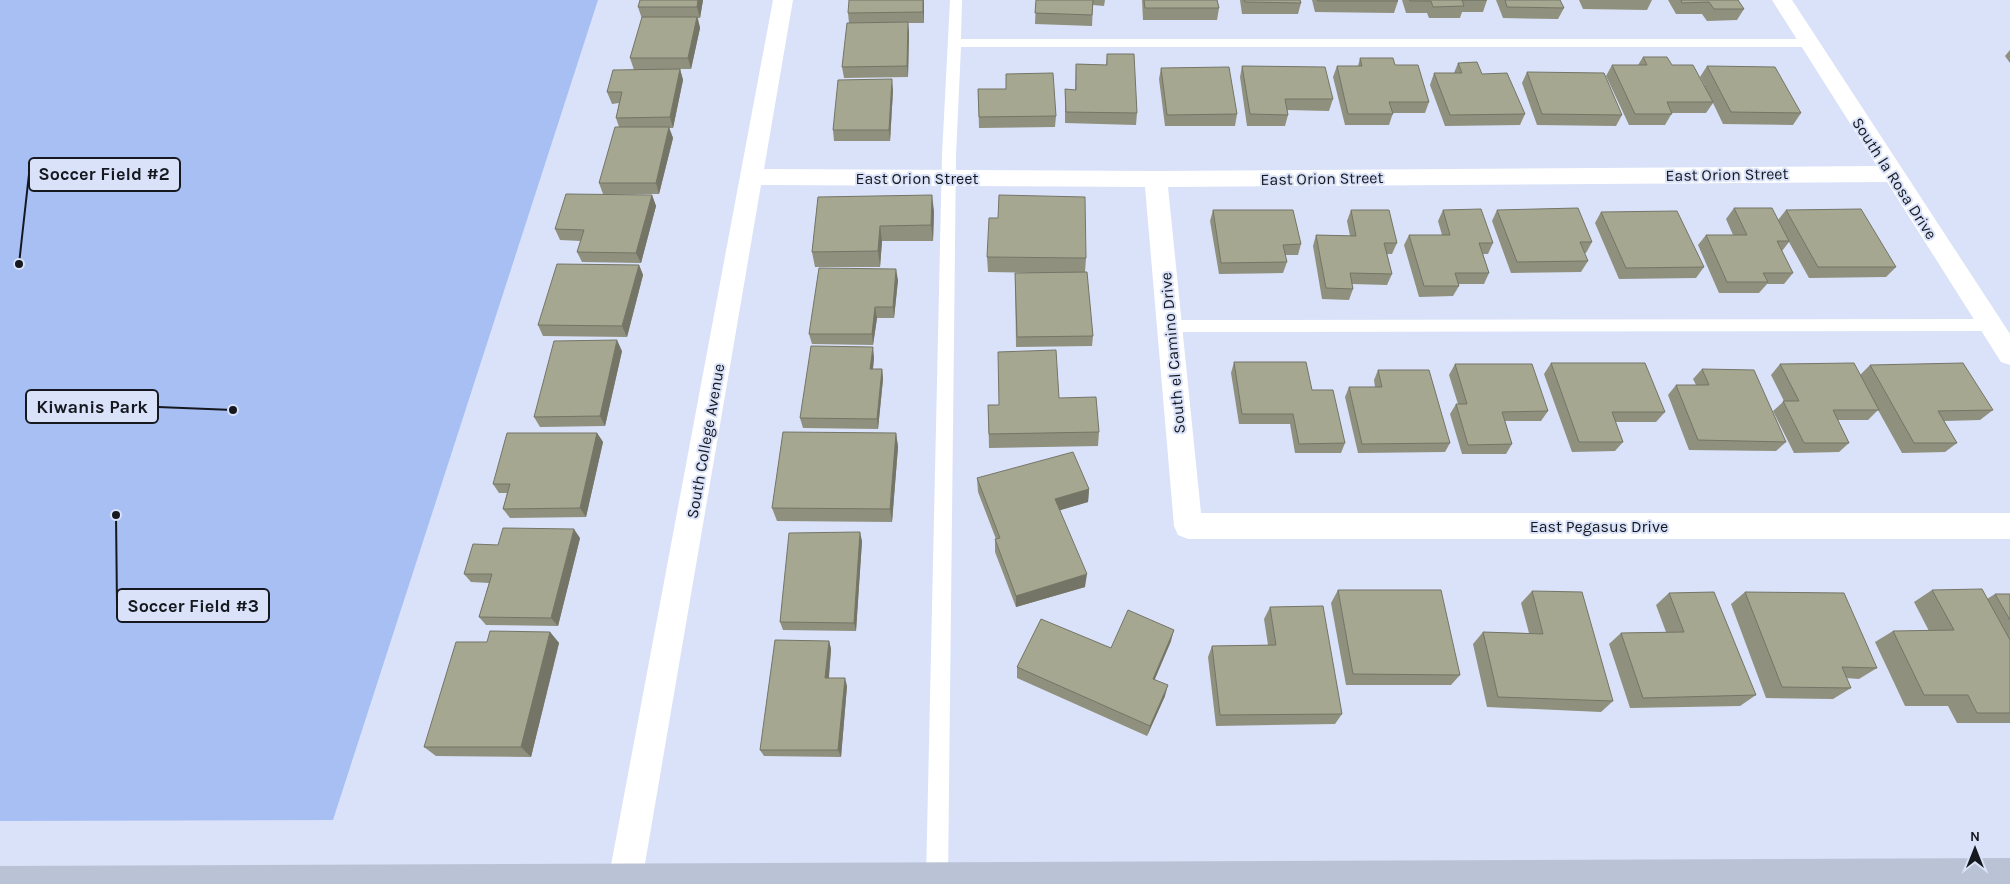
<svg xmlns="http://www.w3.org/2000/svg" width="2010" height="884" font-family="Karla,sans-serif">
  <rect width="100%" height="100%" fill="#d9e2f8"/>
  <polygon fill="#a8bff4" points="0,0 598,0 333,820 0,821"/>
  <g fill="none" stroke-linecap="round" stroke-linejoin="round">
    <g fill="#fff" fill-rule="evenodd">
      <polygon points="950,0 962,0 961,39 1809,39 1816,43 1809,47 961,47 956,155 948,879 946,884 928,884 926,879 942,155"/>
      <polygon points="1991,319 1997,321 1999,325 1997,329 1991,331 1170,332 1164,330 1162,326 1164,322 1170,320"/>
    </g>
    <polygon fill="#fff" fill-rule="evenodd" points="773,0 793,0 764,169 1156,171 1877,166 1772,0 1792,0 2010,334 2010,365 2001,362 1887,182 1168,187 1201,513 2010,513 2010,539 1188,539 1178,535 1174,526 1145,187 761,185 642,881 641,884 609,884 608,881"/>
    <polygon fill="#bac2d6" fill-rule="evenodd" points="2010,858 2010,884 0,884 0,866"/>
  </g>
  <g fill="#8f907d">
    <polygon points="640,0 703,0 700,18 698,18 700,28 691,69 680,69 683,80 673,128 669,128 673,138 659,194 603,194 599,183 619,127 616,118 619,103 612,104 607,92 634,70 630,58 642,19 638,7"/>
    <polygon points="924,0 924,23 908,23 909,34 908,77 844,78 842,67 849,23 848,13"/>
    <polygon points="1036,0 1105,0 1104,6 1093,5 1092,26 1035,24"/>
    <polygon points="1142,0 1217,0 1219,8 1217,20 1143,20"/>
    <polygon points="1240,0 1300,0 1301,3 1298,14 1242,14"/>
    <polygon points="1312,0 1397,0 1398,1 1394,13 1315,12"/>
    <polygon points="1402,0 1487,0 1483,12 1462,12 1460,18 1429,18 1427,13 1406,13"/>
    <polygon points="1496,0 1560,0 1564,8 1558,19 1503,18"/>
    <polygon points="1579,0 1652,0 1647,10 1583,9"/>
    <polygon points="1668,0 1738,0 1744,9 1737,20 1707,21 1702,14 1676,14"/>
    <polygon points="2010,50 2010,63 2005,56"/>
    <polygon points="1107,54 1137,113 1136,125 1065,123 1065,89 1075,90 1076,64 1106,65"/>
    <polygon points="1643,57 1672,65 1705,86 1700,77 1707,66 1801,113 1793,125 1723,124 1713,103 1706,113 1672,113 1665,125 1629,125 1606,76 1612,65 1638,65"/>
    <polygon points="1360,58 1395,65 1429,102 1425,113 1393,113 1389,125 1345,125 1333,77 1337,66 1358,66"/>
    <polygon points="1458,63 1482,74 1525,114 1520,125 1445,126 1430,85 1434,73 1454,73"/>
    <polygon points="1242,66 1333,99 1329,111 1287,110 1288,115 1285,126 1247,126 1240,77"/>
    <polygon points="1161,68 1237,114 1235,126 1165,126 1159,79"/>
    <polygon points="1527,72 1622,115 1616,126 1537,125 1522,83"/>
    <polygon points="978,89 1056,116 1055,127 979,128"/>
    <polygon points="893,90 890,141 834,141 833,130"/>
    <polygon points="652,195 656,206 641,263 582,262 577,252 581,241 560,240 555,229"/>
    <polygon points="818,197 934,211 933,241 882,241 880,267 815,267 812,252"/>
    <polygon points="1734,208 1778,220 1786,210 1896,267 1886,277 1809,278 1789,242 1782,251 1793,273 1784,284 1767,284 1759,293 1719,293 1698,245 1706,235 1733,235 1726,219"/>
    <polygon points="1213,210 1301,244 1298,255 1285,255 1287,262 1283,273 1219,274 1210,221"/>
    <polygon points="1351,210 1397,243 1392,254 1387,254 1392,274 1387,285 1352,284 1353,289 1349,300 1322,299 1313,246 1316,235 1350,236 1347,221"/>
    <polygon points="1443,210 1493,243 1488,254 1483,254 1489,273 1484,284 1458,284 1459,286 1453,296 1419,297 1404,245 1409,235 1442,235 1438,221"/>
    <polygon points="1497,210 1592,242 1586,253 1584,253 1588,261 1581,272 1511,273 1492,221"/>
    <polygon points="1601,212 1704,267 1696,278 1619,279 1595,223"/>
    <polygon points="987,257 1086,258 1085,272 1093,336 1092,346 1016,347 1015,273 1037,273 988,272"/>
    <polygon points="639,265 643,275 627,337 543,336 538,325"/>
    <polygon points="898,280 894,318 877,318 873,345 812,344 809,334"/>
    <polygon points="622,351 605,426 540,427 534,417"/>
    <polygon points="874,357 873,369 882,369 883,379 878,429 803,428 800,418"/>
    <polygon points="1234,362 1312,390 1345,443 1341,453 1295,453 1290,424 1239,424 1231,373"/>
    <polygon points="1551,363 1665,412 1656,422 1615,422 1623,442 1615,451 1572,452 1544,374"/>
    <polygon points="1455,364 1548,411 1541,421 1505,421 1512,444 1506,454 1462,454 1450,414 1456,404 1458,404 1449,375"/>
    <polygon points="1780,364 1860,375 1870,365 1993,410 1980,420 1944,421 1957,443 1945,452 1902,453 1878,410 1868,420 1838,420 1849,443 1839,452 1794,453 1773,411 1784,401 1771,375"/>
    <polygon points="1702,369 1786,442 1776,451 1689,450 1668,395 1676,385 1696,385 1693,379"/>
    <polygon points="1378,370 1450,443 1445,452 1358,453 1345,397 1349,387 1375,387 1374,380"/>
    <polygon points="1059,398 1099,432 1098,446 989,448 988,405 999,405"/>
    <polygon points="597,433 603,442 586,517 510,518 503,509 507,493 499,493 493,484"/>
    <polygon points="896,433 898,447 892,522 777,521 772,508"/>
    <polygon points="977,478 1089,489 1088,502 1060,510 1085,587 1016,607 995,552 995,539 996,539 978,492"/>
    <polygon points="580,538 558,626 486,625 479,617 489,583 471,582 464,574 498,545"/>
    <polygon points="862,541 856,631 783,630 780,622"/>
    <polygon points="1338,590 1460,675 1451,685 1346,685 1331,603"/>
    <polygon points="1932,590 1987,599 1995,594 2010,594 2010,723 1957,723 1948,706 1905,706 1875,642 1893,631 1929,631 1914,602"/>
    <polygon points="1532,591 1613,701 1601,712 1487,707 1473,644 1483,632 1529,633 1521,603"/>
    <polygon points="1745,592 1877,668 1859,679 1846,678 1851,688 1833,699 1766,698 1731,604"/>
    <polygon points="1669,593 1756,695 1740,706 1630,708 1609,644 1621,633 1666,632 1656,605"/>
    <polygon points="1270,607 1342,714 1335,724 1216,726 1208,657 1212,646 1268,645 1264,619"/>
    <polygon points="550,632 559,643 531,757 436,756 424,747 487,642"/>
    <polygon points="829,641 831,649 829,678 847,686 841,757 764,756 760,750"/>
    <polygon points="1171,641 1155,679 1165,696 1147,736 1017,678 1017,667 1111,648"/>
  </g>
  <g fill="#747566">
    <polygon points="698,0 703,0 700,18 697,7"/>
    <polygon points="923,0 924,3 924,23 923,12"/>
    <polygon points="697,17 700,28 691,69 688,58"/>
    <polygon points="908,22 909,34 908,77 907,66"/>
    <polygon points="680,69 683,80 673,128 670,117"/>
    <polygon points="892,79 893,90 890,141 889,130"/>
    <polygon points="669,127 673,138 659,194 656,183"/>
    <polygon points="652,195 656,206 641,263 636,253"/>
    <polygon points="932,195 934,211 933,241 931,225"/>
    <polygon points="880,226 882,241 880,267 878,251"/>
    <polygon points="639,265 643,275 627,337 622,326"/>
    <polygon points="896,269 898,280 894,318 893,307"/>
    <polygon points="875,307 877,318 873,345 872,334"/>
    <polygon points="617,340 622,351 605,426 600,416"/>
    <polygon points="873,347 874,357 872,379 870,369"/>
    <polygon points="882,369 883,379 878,429 877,419"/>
    <polygon points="597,433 603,442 586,517 580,508"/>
    <polygon points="896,433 898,447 892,522 890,509"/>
    <polygon points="1089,489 1088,502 1054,512 1055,499"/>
    <polygon points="574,529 580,538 558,626 551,618"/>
    <polygon points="860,532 862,541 856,631 854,623"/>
    <polygon points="1087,574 1085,587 1016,607 1016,596"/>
    <polygon points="1174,630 1171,641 1150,690 1153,679"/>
    <polygon points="550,632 559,643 531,757 521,747"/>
    <polygon points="829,641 831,649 828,686 825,678"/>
    <polygon points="845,678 847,686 841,757 838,750"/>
    <polygon points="1168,685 1165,696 1147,736 1150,726"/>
  </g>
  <g fill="#a6a791" stroke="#747566">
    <polygon points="640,0 698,0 697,7 638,7"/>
    <polygon points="849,0 923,0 923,12 848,13"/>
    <polygon points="1036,0 1093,0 1092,15 1035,13"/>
    <polygon points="1144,0 1217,0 1219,8 1145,8"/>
    <polygon points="1244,0 1300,0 1301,3 1245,2"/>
    <polygon points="1317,0 1397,0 1398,1 1318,1"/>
    <polygon points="1409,0 1487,0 1462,0 1464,6 1433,7 1431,1 1410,1"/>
    <polygon points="1505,0 1560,0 1564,8 1507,7"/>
    <polygon points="1681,0 1738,0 1744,9 1714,9 1709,2 1682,3"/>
    <polygon points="642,17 697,17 688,58 630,58"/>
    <polygon points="908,22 907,66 842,67 847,23"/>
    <polygon points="1107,54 1134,54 1137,113 1066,112 1065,89 1076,90 1076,64 1107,65"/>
    <polygon points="1643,57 1667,57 1672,65 1693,65 1713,102 1667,102 1672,114 1635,114 1612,65 1647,65"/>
    <polygon points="1360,58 1393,58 1395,65 1418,65 1429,102 1389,102 1393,114 1348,114 1337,66 1362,66"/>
    <polygon points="1477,62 1482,74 1507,73 1525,114 1450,115 1434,73 1462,73 1458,63"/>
    <polygon points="1242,66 1325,67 1333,99 1285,99 1288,115 1250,114"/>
    <polygon points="1707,66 1775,67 1801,113 1731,112"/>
    <polygon points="1229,67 1237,114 1167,115 1161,68"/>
    <polygon points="680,69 670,117 616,118 622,92 607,92 613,70"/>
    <polygon points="1527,72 1604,73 1622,115 1542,114"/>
    <polygon points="1053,73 1056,116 979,117 978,89 1006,89 1006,74"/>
    <polygon points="892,79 889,130 833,130 838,80"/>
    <polygon points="615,127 669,127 656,183 599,183"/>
    <polygon points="566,194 652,195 636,253 577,252 584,230 555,229"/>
    <polygon points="932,195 931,225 880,226 878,251 812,252 818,197"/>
    <polygon points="999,195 1085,197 1086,258 987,257 989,218 998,218"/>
    <polygon points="1578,208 1592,242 1580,242 1588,261 1517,262 1497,210"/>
    <polygon points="1734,208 1772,208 1789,241 1777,241 1793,273 1763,273 1768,282 1727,282 1706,235 1747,235"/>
    <polygon points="1481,209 1493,243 1479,243 1489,273 1455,273 1459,286 1424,286 1409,235 1450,235 1443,210"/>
    <polygon points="1861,209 1896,267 1818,267 1786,210"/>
    <polygon points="1213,210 1293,210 1301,244 1283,245 1287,262 1221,263"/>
    <polygon points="1351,210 1389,210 1397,243 1384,243 1392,274 1350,273 1353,289 1326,288 1316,235 1356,236"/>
    <polygon points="1677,211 1704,267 1626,268 1601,212"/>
    <polygon points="557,264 639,265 622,326 538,325"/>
    <polygon points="819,268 896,269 893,307 875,307 872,334 809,334"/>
    <polygon points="1087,272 1093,336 1017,337 1015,273"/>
    <polygon points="617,340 600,416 534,417 554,341"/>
    <polygon points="811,346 873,347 870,369 882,369 877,419 800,418"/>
    <polygon points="1056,350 1059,398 1096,397 1099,432 989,434 988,405 999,405 998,352"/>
    <polygon points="1234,362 1306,362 1312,390 1333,390 1345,443 1299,444 1293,414 1242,414"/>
    <polygon points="1551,363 1645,363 1665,412 1612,412 1623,442 1579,442"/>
    <polygon points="1854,363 1879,410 1833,410 1849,443 1804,443 1783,401 1799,401 1780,364"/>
    <polygon points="1963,363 1993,410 1938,411 1957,443 1914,443 1870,365"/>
    <polygon points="1455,364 1532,364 1548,411 1502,412 1512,444 1468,445 1456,404 1467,404"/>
    <polygon points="1702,369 1754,370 1786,442 1698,440 1676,385 1709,385"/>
    <polygon points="1378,370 1429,370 1450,443 1362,444 1349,387 1382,387"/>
    <polygon points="783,432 896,433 890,509 772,508"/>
    <polygon points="507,433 597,433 580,508 503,509 510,484 493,484"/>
    <polygon points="1073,452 1089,489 1055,499 1087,574 1016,596 995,539 1000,538 977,478"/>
    <polygon points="503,528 574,529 551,618 479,617 492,574 464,574 473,544 498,545"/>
    <polygon points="860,532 854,623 780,622 789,533"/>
    <polygon points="1982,589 2010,640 2010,713 1977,713 1968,695 1924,695 1893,631 1954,630 1932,590"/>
    <polygon points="1338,590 1441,590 1460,675 1353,674"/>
    <polygon points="1532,591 1582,592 1613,701 1498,697 1483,632 1543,634"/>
    <polygon points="1714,592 1756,695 1643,698 1621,633 1684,632 1669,593"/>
    <polygon points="1745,592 1844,593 1877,668 1842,667 1851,688 1782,687"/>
    <polygon points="1995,594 2010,594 2010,620"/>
    <polygon points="1323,606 1342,714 1220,715 1212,646 1276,645 1270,607"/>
    <polygon points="1128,610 1174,630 1153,679 1168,685 1150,726 1017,667 1041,619 1111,648"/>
    <polygon points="490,631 550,632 521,747 424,747 456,642 487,642"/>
    <polygon points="775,640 829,641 825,678 845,678 838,750 760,750"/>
  </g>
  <g text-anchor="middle" stroke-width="4" stroke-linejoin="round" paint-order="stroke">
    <g font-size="16" fill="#15181f" stroke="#d9e2f8">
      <text transform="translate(1727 174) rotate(-1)" y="6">East Orion Street</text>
      <text x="917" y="184">East Orion Street</text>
      <text transform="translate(1322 178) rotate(-1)" y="6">East Orion Street</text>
      <text transform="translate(1895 178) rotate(57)" y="6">South la Rosa Drive</text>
      <text transform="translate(1172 353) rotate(-95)" y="6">South el Camino Drive</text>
      <text transform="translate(705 441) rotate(-80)" y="6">South College Avenue</text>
      <text x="1599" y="532">East Pegasus Drive</text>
    </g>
  </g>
  <path fill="none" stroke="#15181f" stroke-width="2" d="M19 264L29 174M233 410L158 407M116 515L117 605"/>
  <g fill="#15181f" stroke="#d9e2f8" stroke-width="2">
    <circle cx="19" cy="264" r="5"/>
    <circle cx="233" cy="410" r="5"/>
    <circle cx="116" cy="515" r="5"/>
  </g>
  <g fill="#d9e2f8" stroke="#15181f" stroke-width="2">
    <rect x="29" y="158" width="151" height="33" rx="5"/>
    <rect x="26" y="390" width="132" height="33" rx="5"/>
    <rect x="117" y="589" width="152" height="33" rx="5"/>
  </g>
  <g font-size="18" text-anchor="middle" font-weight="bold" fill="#15181f">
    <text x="104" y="180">Soccer Field #2</text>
    <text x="92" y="413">Kiwanis Park</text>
    <text x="193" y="612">Soccer Field #3</text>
  </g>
  <g transform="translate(1975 849)" stroke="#d9e2f8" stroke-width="4" paint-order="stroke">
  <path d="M0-4L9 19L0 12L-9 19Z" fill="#15181f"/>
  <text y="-8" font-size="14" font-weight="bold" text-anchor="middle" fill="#15181f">N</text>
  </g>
</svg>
